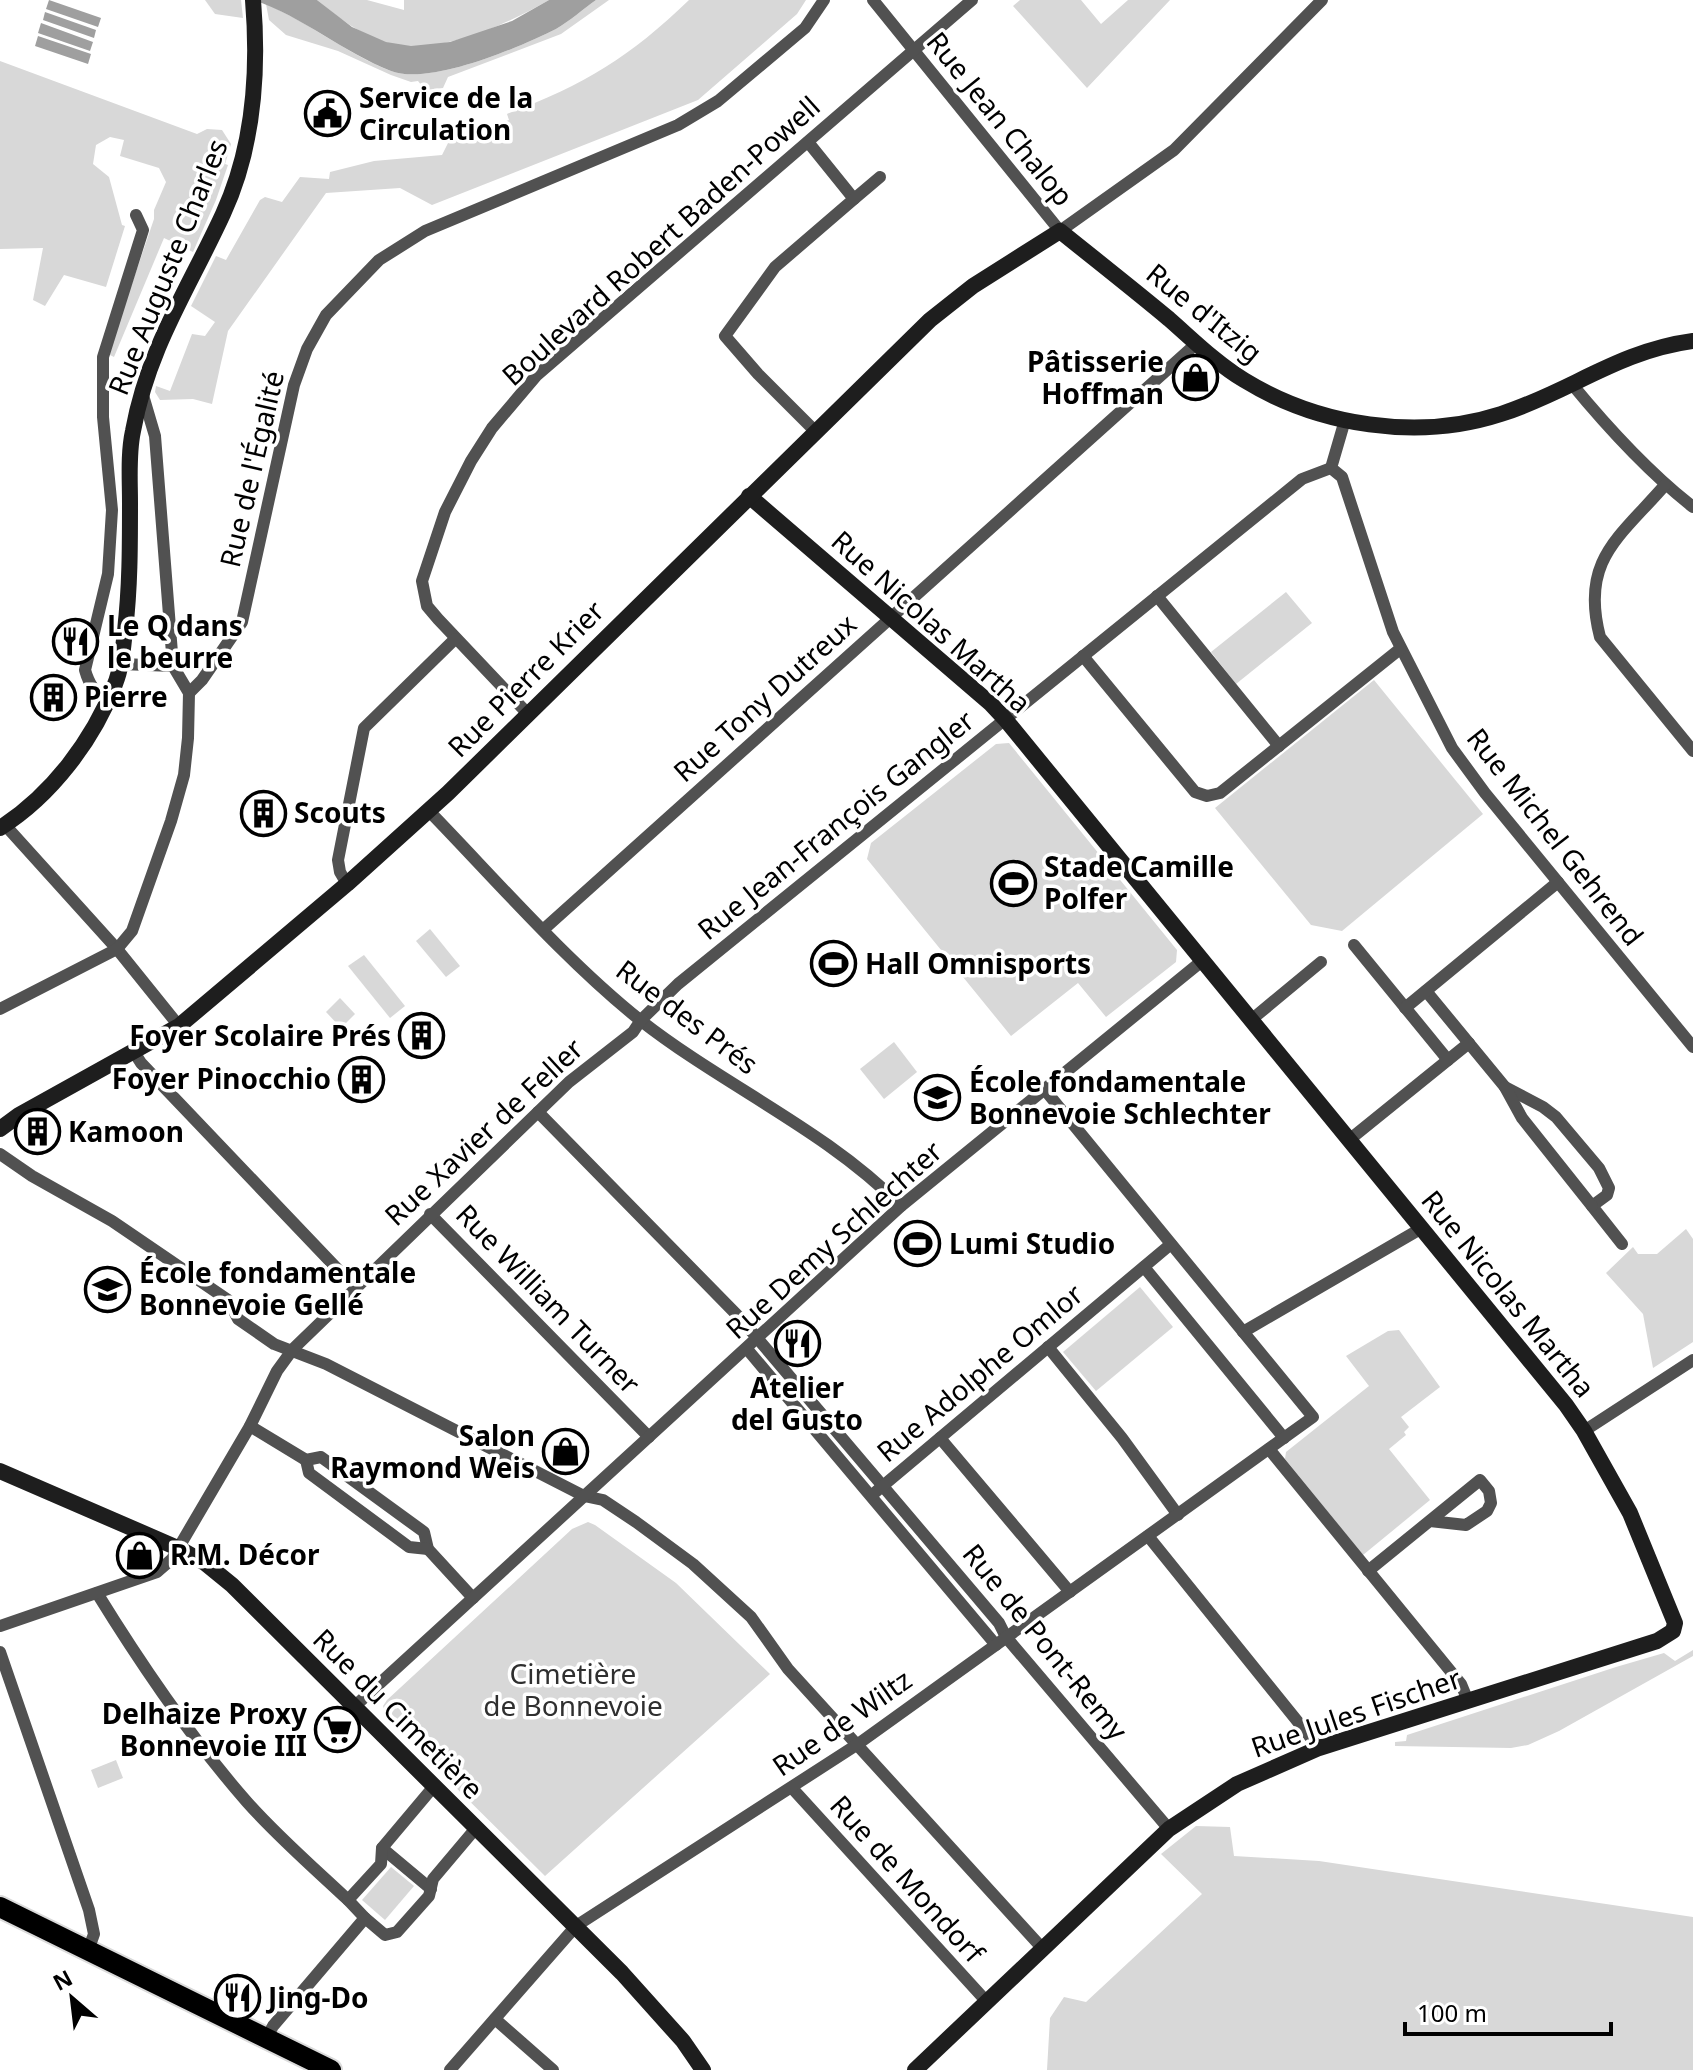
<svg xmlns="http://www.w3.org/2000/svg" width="1693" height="2070" font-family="'Noto Sans',sans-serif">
  <rect width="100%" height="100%" fill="#fff"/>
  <g fill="#d8d8d8">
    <polygon points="205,0 241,0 243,18 215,14"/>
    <path d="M317,0h50l37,10v-10h145c-44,25 -112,58 -164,42 -26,-8 -47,-25 -68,-42z"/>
    <path d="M596,0h13l-48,34 -113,43 -5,11 -18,2 -7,-9 -7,1 -20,-7 -53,-24 -52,-16 -17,-15 -3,-16c44,19 81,50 125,67 39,15 129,-24 165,-42 14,-8 27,-20 40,-29z"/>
    <path d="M689,0h117l-9,14 -99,86 -266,105 -32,-17 -74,5 -98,138 -16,73 -19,-5 -33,1 -5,-8 1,-6 14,5 22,-57 13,2 10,-14 -24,-16 25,-50 10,4 34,-60 5,-3 17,5 18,-25 29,2 1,-7 44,-11 68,-6 6,-12 61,-23 -2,-6c77,-29 123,-57 182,-114z"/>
    <polygon points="1020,0 1081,0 1101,24 1128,0 1170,0 1087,88 1013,6"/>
    <polygon points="0,61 197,134 207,129 222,130 231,144 225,164 228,165 216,200 193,252 164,238 114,357 108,354 154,219 154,210 166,182 159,168 120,156 124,140 110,137 96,145 93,164 109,177 122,225 125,226 106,287 64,275 45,306 33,300 43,248 0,249"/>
    <polygon points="1286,592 1312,623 1236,684 1211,652"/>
    <polygon points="1374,680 1483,814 1342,931 1311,925 1215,808"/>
    <polygon points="1009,743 1177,950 1176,962 1106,1017 1078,983 1011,1036 867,859 871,843 996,744"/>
    <polygon points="430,929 460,966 446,977 416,941"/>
    <polygon points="364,955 405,1006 390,1018 348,966"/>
    <polygon points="340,998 355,1014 341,1028 326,1012"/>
    <polygon points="894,1042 917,1072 884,1099 860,1069"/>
    <polygon points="1686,1229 1693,1239 1693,1342 1653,1368 1643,1314 1606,1273 1633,1247 1638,1254 1657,1254"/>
    <polygon points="1140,1287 1173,1327 1096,1391 1063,1352"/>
    <polygon points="1399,1330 1440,1387 1401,1417 1409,1427 1404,1432 1406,1435 1389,1449 1430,1500 1363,1555 1285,1459 1286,1452 1369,1386 1346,1356 1388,1331"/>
    <polygon points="588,1522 595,1525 676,1583 770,1674 545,1876 431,1763 443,1751 411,1718 398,1731 388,1720 383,1706 387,1700 572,1529"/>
    <polygon points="1693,1650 1693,1656 1559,1731 1528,1745 1511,1748 1395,1746 1395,1742 1406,1741 1407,1735 1616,1667 1664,1653 1675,1661"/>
    <polygon points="116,1760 123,1778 98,1788 91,1770"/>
    <polygon points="1196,1826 1230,1827 1234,1856 1319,1861 1693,1917 1693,2070 1047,2070 1050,2018 1064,1997 1086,2002 1202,1894 1161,1854"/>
    <polygon points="391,1867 414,1886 385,1920 362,1900"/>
  </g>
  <g fill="#9f9f9f">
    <polygon points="49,0 101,18 98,27 46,9"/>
    <path d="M254,0h63l35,27 34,15 25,4 39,-4 62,-21 37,-21h47c-13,9 -26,21 -40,29 -36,18 -126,57 -165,42 -48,-19 -88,-54 -137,-71z"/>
    <polygon points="45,12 96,30 94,38 43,20"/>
    <polygon points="41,23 93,42 90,51 38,33"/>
    <polygon points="38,36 91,54 88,64 35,46"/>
  </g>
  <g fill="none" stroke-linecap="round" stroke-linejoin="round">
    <defs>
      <polyline id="primary" points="0,1907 331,2070"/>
    </defs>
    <use href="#primary" stroke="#dbdbdb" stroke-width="24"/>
    <g stroke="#515151" stroke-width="12">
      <polyline points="873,0 1060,231 1174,150 1322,0"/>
      <polyline points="808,142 854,199 775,267 725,336 758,374 815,431"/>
      <polyline points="854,199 880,177"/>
      <path d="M1571,383c37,45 76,88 122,124"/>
      <polyline points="1345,420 1331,468 1342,477 1393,632 1452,748 1485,793 1693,1047"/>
      <path d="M1665,485c-46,53 -85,75 -65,152l93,114"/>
      <polyline points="1157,596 1279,746"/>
      <polyline points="1083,656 1195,792 1207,796 1220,793 1400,649"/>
      <polyline points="121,664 173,666"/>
      <polyline points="189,693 202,680 242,622 294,385 307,349 326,315 379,260 425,231 678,125 718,101 805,28 824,0"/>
      <path d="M108,700c-13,-6 -19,-16 -23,-30l23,-96 4,-64 -9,-93v-60l40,-127 -7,-15"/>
      <polyline points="528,714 438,619 427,606 422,581 445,512 471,461 492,428 536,376 972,0"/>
      <path d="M429,811c66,68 137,150 211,209 84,66 186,110 261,186"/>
      <polyline points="5,825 117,949 179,1026"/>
      <polyline points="347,884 340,872 338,860 364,728 455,639"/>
      <polyline points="544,929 1197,343"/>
      <polyline points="1354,945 1448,1060"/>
      <polyline points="1426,991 1505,1087 1543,1107 1556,1117 1599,1168 1609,1188 1607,1195 1592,1206 1622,1244"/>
      <polyline points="1405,1008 1558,882"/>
      <polyline points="0,1009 117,949 132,931 171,821 184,775 188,738 189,693 173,666 155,436 142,392"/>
      <polyline points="1251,1020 1321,962"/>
      <polyline points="134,1052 141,1063 346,1278"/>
      <polyline points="1505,1087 1522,1118 1592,1206"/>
      <polyline points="538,1112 741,1319 999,1623 1006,1637 1169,1829"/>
      <polyline points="1349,1140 1469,1043"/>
      <polyline points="0,1154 32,1176 112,1221 228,1300 238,1319 274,1344 326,1364 584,1496 603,1500 636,1522 693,1564 751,1617 788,1669 1043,1949"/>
      <polyline points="430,1214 649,1437"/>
      <polyline points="1144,1267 1284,1438"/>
      <polyline points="1243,1332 1422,1228"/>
      <polyline points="1048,1347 1122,1438 1178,1515"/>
      <polyline points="747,1349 996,1645"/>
      <polyline points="250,1426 306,1460 321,1457 424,1532 428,1549 473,1598"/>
      <polyline points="1584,1431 1693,1360"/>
      <polyline points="940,1438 1070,1592"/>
      <polyline points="1269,1449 1461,1684 1468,1701"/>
      <polyline points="306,1460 309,1473 409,1547 428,1549"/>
      <polyline points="872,1495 1171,1244"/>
      <polyline points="1148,1536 1319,1748"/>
      <polyline points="1368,1571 1480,1480 1489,1491 1491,1503 1487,1511 1466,1525 1430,1521"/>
      <path d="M97,1593c45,73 93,144 150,209 31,35 67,66 101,98"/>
      <polyline points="0,1626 157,1572 172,1559 250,1426 277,1371 293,1349 569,1082 633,1032 641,1020 678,984 1302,479 1331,468"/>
      <polyline points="0,1652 89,1910 94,1934 88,1951"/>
      <polyline points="355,1706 901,1206 1202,961"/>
      <polyline points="792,1788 987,2002"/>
      <polyline points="382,1848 431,1889"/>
      <polyline points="365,1918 385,1935 397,1932 429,1896 433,1879 476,1828"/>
      <polyline points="495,2019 553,2070"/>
      <polyline points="266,2039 273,2026 365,1918 348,1900 381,1864 382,1848 435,1785"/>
      <polyline points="450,2070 576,1926 858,1744 1313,1417 1045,1090"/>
    </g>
    <g stroke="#1e1e1e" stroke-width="16">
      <polyline points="749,496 991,704 1005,719 1566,1405 1584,1431 1630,1513 1675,1623 1673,1631 1657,1641 1319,1748 1237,1784 1169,1829 915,2070"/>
      <path d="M0,828c52,-33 93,-88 115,-144 7,-17 8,-36 10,-54 5,-42 5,-84 5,-127 0,-24 -2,-49 3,-72 15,-83 56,-143 90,-217 31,-67 36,-142 30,-214"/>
      <path d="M0,1129l19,-14 160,-89 168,-142 101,-91 482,-473 43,-34 87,-55c36,29 73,58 109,88 24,21 47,44 75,61 75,46 174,61 257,34 69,-22 117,-63 192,-73"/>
      <polyline points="0,1471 180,1549 205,1563 232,1585 622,1973 683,2041 703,2070"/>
    </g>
    <use href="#primary" stroke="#000" stroke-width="20"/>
  </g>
  <defs>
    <symbol id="civic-ring" viewBox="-11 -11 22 22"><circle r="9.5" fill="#fff" stroke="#000" stroke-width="1.5"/><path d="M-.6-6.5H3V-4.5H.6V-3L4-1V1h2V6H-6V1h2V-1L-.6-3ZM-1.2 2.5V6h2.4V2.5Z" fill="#000"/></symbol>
    <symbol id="shop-ring" viewBox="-11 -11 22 22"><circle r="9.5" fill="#fff" stroke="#000" stroke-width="1.5"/><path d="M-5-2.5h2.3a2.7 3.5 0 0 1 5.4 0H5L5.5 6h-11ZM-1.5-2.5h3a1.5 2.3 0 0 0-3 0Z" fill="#000"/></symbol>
    <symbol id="restaurant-ring" viewBox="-11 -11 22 22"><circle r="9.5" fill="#fff" stroke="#000" stroke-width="1.5"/><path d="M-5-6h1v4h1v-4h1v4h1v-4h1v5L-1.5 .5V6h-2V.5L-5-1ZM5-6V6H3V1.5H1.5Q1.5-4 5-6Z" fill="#000"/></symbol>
    <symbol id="building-ring" viewBox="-11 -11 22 22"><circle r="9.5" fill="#fff" stroke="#000" stroke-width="1.5"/><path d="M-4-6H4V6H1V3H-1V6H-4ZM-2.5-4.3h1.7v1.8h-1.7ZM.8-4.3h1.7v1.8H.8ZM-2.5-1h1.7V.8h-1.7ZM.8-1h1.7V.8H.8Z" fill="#000"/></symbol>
    <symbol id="stadium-ring" viewBox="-11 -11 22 22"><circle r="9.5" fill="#fff" stroke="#000" stroke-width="1.5"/><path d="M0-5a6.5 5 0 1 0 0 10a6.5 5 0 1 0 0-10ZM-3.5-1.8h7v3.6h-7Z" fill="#000"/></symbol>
    <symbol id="school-ring" viewBox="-11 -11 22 22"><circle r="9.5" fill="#fff" stroke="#000" stroke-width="1.5"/><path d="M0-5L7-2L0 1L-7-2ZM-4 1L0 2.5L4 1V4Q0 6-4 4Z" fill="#000"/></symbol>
    <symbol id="supermarket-ring" viewBox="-11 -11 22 22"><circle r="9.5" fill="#fff" stroke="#000" stroke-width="1.5"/><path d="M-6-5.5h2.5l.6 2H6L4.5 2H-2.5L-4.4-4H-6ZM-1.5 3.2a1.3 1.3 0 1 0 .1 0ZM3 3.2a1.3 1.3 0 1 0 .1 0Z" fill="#000"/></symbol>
  </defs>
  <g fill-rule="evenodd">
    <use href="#civic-ring" x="302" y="88" width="51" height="51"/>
    <use href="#shop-ring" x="1170" y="352" width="51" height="51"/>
    <use href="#restaurant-ring" x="50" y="616" width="51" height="51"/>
    <use href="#building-ring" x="28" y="672" width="51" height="51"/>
    <use href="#building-ring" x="238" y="788" width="51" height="51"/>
    <use href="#stadium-ring" x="988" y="858" width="51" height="51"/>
    <use href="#stadium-ring" x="808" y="938" width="51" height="51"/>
    <use href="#building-ring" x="396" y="1010" width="51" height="51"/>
    <use href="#building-ring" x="336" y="1054" width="51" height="51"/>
    <use href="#school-ring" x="912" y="1072" width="51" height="51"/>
    <use href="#building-ring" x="12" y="1106" width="51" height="51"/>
    <use href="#stadium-ring" x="892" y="1218" width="51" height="51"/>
    <use href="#school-ring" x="82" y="1264" width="51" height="51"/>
    <use href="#restaurant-ring" x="772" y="1318" width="51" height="51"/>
    <use href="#shop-ring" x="540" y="1426" width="51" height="51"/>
    <use href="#shop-ring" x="114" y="1530" width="51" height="51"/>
    <use href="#supermarket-ring" x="312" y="1704" width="51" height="51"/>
    <use href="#restaurant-ring" x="212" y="1972" width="51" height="51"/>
  </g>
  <g text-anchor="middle" stroke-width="7" stroke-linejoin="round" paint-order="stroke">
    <g font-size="28" font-weight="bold" fill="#000" stroke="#fff" text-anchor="start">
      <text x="359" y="108">Service de la<tspan x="359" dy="32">Circulation</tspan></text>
      <text x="1164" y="372" text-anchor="end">Pâtisserie<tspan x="1164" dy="32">Hoffman</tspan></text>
      <text x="107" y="636">Le Q dans<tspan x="107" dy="32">le beurre</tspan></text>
      <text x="84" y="707">Pierre</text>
      <text x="294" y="823">Scouts</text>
      <text x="1044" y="877">Stade Camille<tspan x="1044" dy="32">Polfer</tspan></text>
      <text x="865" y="974">Hall Omnisports</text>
      <text x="391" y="1046" text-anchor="end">Foyer Scolaire Prés</text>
      <text x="331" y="1089" text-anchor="end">Foyer Pinocchio</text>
      <text x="969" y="1092">École fondamentale<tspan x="969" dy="32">Bonnevoie Schlechter</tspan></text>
      <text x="68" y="1142">Kamoon</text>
      <text x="949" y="1254">Lumi Studio</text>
      <text x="139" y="1283">École fondamentale<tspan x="139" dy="32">Bonnevoie Gellé</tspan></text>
      <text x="797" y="1398" text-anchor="middle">Atelier<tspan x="797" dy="32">del Gusto</tspan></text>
      <text x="535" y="1446" text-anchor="end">Salon<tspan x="535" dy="32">Raymond Weis</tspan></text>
      <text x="170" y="1565">R.M. Décor</text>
      <text x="307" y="1724" text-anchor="end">Delhaize Proxy<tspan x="307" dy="32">Bonnevoie III</tspan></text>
      <text x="268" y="2008">Jing-Do</text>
    </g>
    <g font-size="28" fill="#000" stroke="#fff">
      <text transform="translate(1000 119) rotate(51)" y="10">Rue Jean Chalop</text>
      <text transform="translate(661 241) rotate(-42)" y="10">Boulevard Robert Baden-Powell</text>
      <text transform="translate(168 267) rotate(-68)" y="10">Rue Auguste Charles</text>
      <text transform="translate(1204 313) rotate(39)" y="10">Rue d'Itzig</text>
      <text transform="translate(252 469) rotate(-77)" y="10">Rue de l'Égalité</text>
      <text transform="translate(931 622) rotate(42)" y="10">Rue Nicolas Martha</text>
      <text transform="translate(526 679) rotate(-45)" y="10">Rue Pierre Krier</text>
      <text transform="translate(765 698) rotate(-42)" y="10">Rue Tony Dutreux</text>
      <text transform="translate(836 825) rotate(-39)" y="10">Rue Jean-François Gangler</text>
      <text transform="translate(1555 837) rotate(52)" y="10">Rue Michel Gehrend</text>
      <text transform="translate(687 1017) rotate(37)" y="10">Rue des Prés</text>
      <text transform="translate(484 1132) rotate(-43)" y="10">Rue Xavier de Feller</text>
      <text transform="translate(834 1240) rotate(-42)" y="10">Rue Demy Schlechter</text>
      <text transform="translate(1508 1294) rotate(51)" y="10">Rue Nicolas Martha</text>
      <text transform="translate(548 1299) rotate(46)" y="10">Rue William Turner</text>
      <text transform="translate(980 1373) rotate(-40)" y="10">Rue Adolphe Omlor</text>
      <text transform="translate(1045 1642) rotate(51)" y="10">Rue de Pont-Remy</text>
      <text transform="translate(1356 1713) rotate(-19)" y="10">Rue Jules Fischer</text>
      <text transform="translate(398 1714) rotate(45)" y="10">Rue du Cimetière</text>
      <text transform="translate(842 1723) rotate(-35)" y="10">Rue de Wiltz</text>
      <text transform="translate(907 1879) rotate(48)" y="10">Rue de Mondorf</text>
    </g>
    <g font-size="28" fill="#2f2f2f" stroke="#fff">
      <text x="573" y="1684">Cimetière<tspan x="573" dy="32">de Bonnevoie</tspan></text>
    </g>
  </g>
  <g transform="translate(72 1998) rotate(332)" stroke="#ffffff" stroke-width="6" paint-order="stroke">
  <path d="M0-6L14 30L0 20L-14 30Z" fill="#000000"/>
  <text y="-12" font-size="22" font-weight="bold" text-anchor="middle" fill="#000000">N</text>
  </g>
  <path d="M1405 2022v12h206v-12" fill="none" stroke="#000000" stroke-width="4"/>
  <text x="1417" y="2022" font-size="24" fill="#000000" stroke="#ffffff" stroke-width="6" paint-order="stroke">100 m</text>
</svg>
